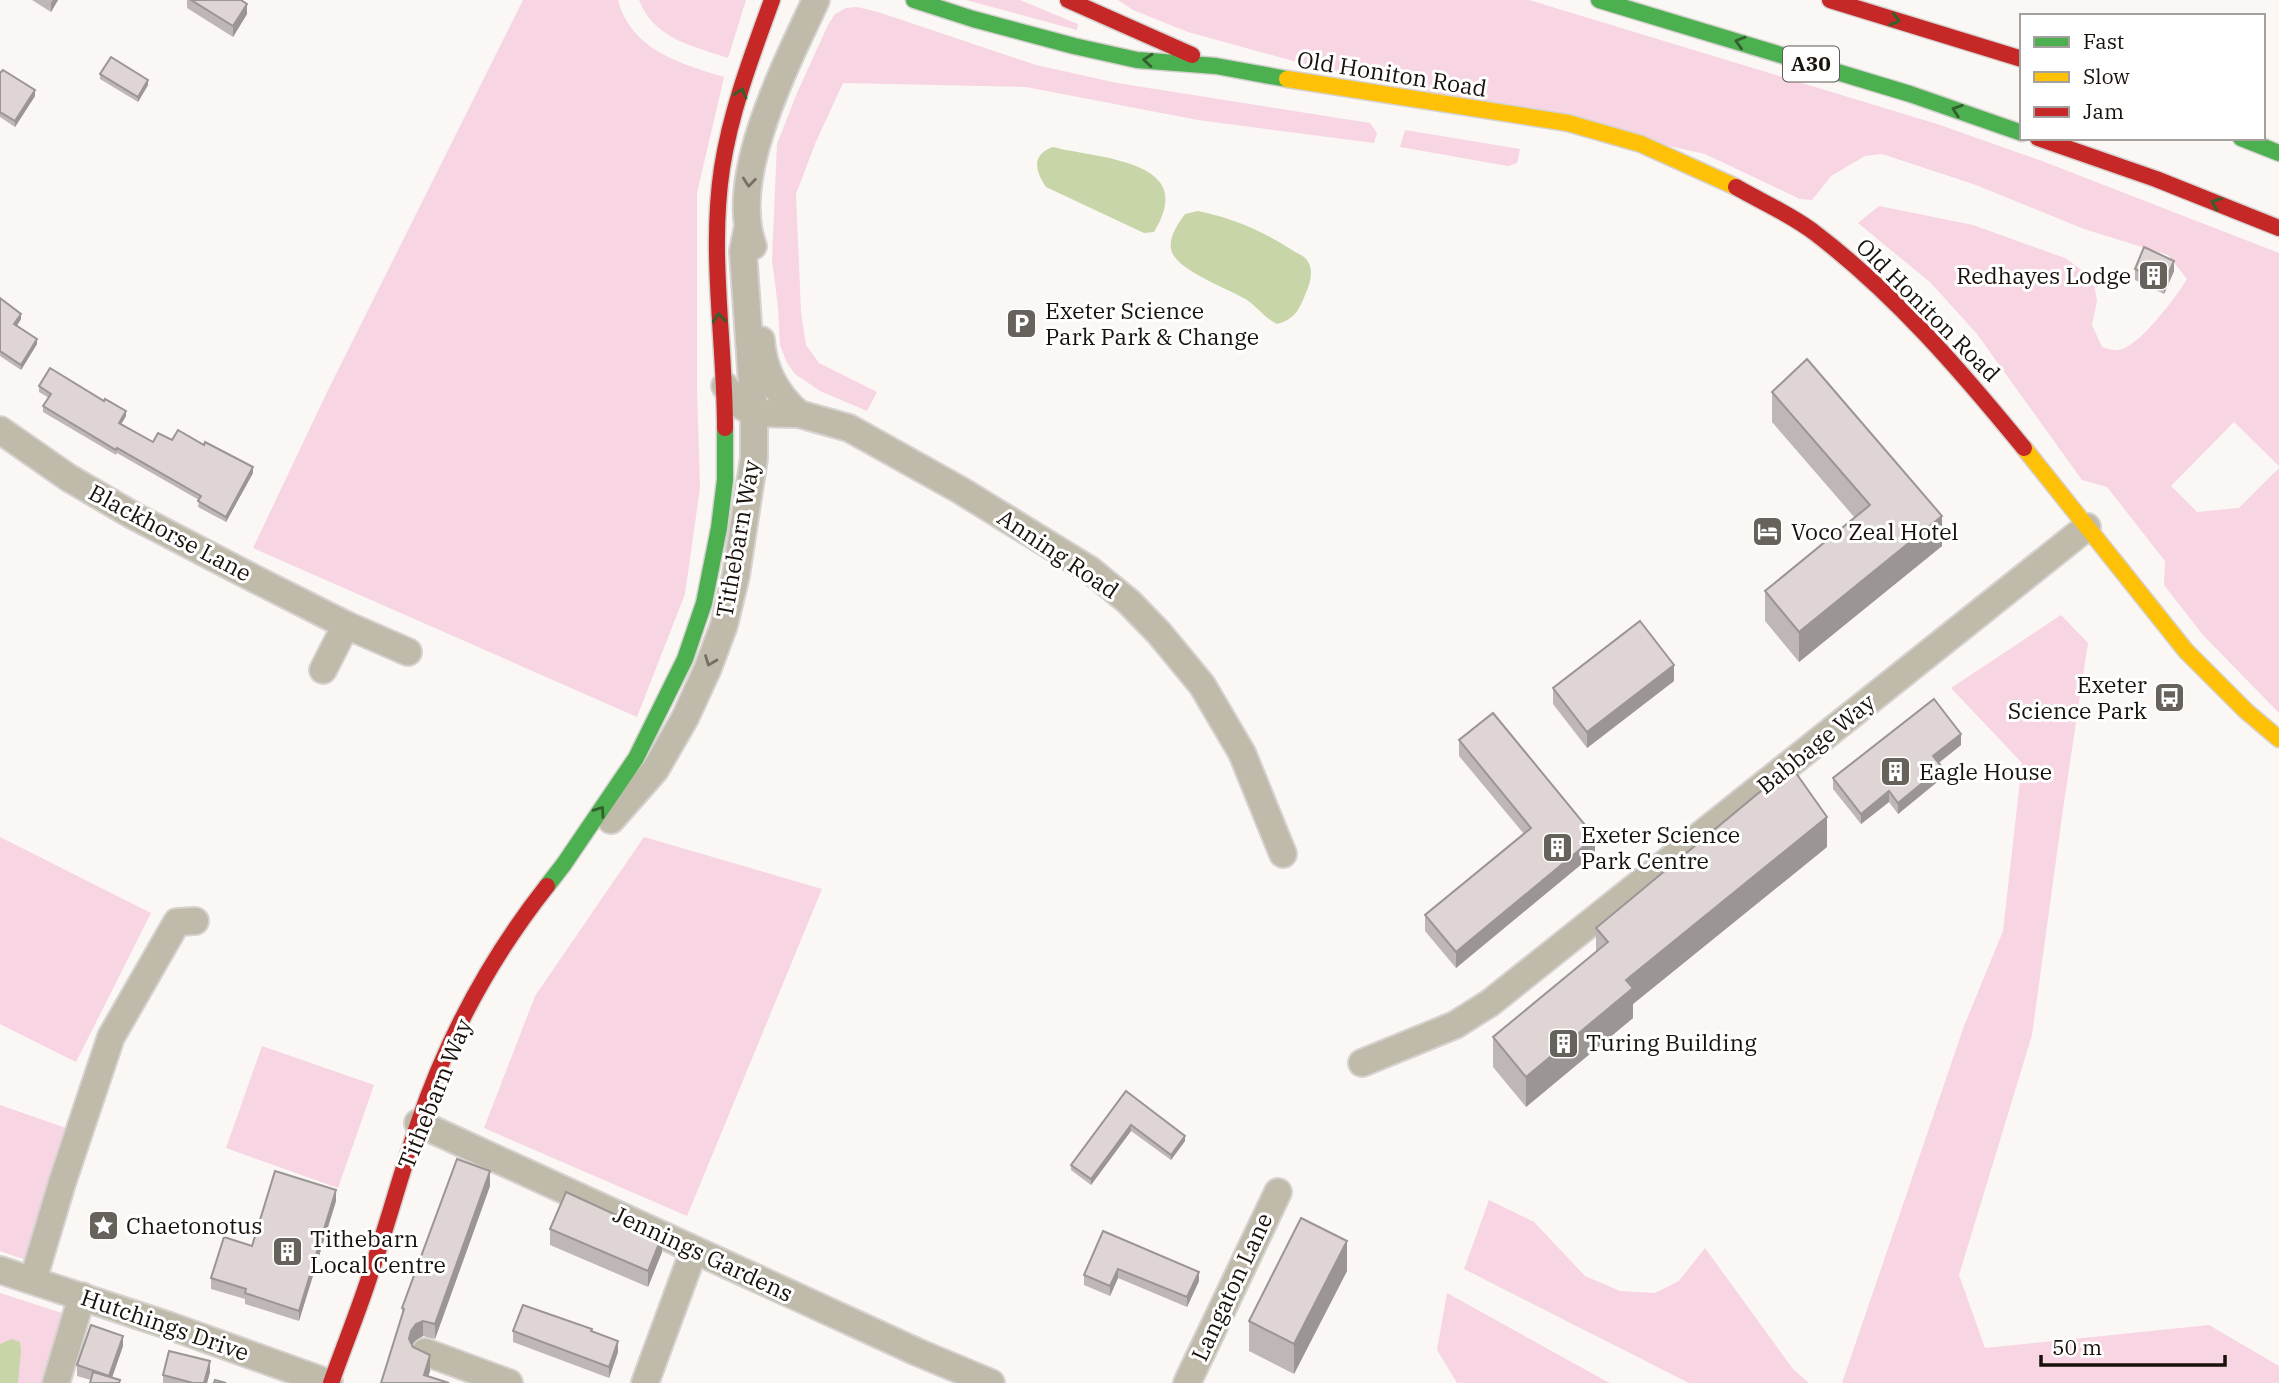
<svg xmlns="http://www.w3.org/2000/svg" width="2279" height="1383" font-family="'IBM Plex Serif',serif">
  <rect width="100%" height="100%" fill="#faf7f5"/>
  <g fill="#f7d5e3">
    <path d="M523,0h95c13,50 63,64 106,77l-27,116v196l3,99 -15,106 -48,123 -384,-169 76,-160z"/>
    <path d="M639,0h107l-18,58c-35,-12 -74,-19 -89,-58z"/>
    <polygon points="966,0 1020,0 1078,24 1077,30"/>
    <path d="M1118,0h411l408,124 105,37 237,92v213l-45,-44 -63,64 26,26 42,-4 40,-40v245l-76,-78 -39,-50 1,-24 -58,-74 -25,-7 -105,-146 -46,-51 -73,-60 21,-17 94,19 92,33 28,20 4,23 -5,24 10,22c4,1 12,4 17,3 20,-3 58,-54 68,-71l-19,-24 -84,-26 -108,-44 -94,-31 -17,2 -34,20 -19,24 -12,-1 -95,-45 -401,-90 -116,-32 -55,-22z"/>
    <polygon points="857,7 878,12 1036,65 1117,83 1370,123 1377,133 1374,143 1198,120 1026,87 843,83 815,144 796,194 801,312 806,345 819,363 877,392 867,411 820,391 795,374 787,363 780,345 778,307 772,260 777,144 797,93 828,25 835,14 846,8"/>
    <polygon points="1405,130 1520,149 1517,163 1508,166 1400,147"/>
    <polygon points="2061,615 2088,643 2063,809 2032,1035 1959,1275 1985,1348 2209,1325 2279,1366 2279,1383 1842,1383 1964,1026 2003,931 2022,763 1951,688"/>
    <polygon points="0,837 151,913 76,1062 0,1024"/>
    <polygon points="644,837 822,889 687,1216 484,1128 535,996"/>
    <polygon points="262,1046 374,1085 338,1188 226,1148"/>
    <polygon points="0,1105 69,1129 29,1261 0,1251"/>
    <polygon points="1489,1200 1534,1222 1585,1276 1620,1291 1655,1293 1679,1281 1705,1248 1793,1369 1809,1383 1689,1383 1464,1269"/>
    <polygon points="0,1293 65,1314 46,1383 0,1383"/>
    <polygon points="1447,1293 1604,1380 1610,1383 1457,1383 1437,1350"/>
  </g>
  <g fill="#c8d5a8">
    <path d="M1053,147c45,12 147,12 101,85l-10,1 -98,-46c-11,-17 -15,-32 7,-40z"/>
    <path d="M1198,211c34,7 65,20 94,39 4,3 11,5 14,9 9,10 4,25 -1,36 -6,16 -12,25 -28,29 -12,-6 -19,-16 -30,-24 -17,-11 -73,-30 -76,-51 -2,-13 7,-25 14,-35z"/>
    <polygon points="12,1339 20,1342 21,1350 18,1383 0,1383 0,1344"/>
  </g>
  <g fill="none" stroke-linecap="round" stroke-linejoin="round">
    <defs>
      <g id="street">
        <path d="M753,246c-26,-69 34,-183 63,-246"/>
        <path d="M761,340c2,29 16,55 38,74"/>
        <polyline points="725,386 736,403 754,413 799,414 849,428 960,490 1090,570 1129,602 1159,633 1202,685 1242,753 1283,854"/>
        <polyline points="0,430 69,478 134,516 253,578 346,625 408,652"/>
        <polyline points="323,670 346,625"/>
        <polyline points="611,820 655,770 685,718 708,668 724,625 736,575 754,458 754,413 743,251 747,231"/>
        <polyline points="1362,1063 1455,1025 1490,1003 2087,527"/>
        <polyline points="418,1123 917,1352 991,1383"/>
        <polyline points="0,1270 170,1326 329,1383"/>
        <polyline points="33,1280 62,1183 111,1037 177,922 195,921"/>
        <polyline points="425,1352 509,1383"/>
        <polyline points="56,1383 82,1296"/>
        <polyline points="645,1383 694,1250"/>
        <polyline points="1187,1383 1278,1192"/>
      </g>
      <g id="fast">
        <polyline points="914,0 973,19 1074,46 1137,60 1216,66 1287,79"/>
        <polyline points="1599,0 1910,94 2022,133"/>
        <polyline points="2241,138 2279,153"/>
        <polyline points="547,886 564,864 636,758 685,659 704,603 719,528 725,480 725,428"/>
      </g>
      <g id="slow">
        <polyline points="1287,79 1568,123 1641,144 1736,187"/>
        <polyline points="2024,448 2186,651 2246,711 2279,739"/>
      </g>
      <g id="jam">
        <polyline points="1068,0 1192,55"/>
        <polyline points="1830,0 2022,59"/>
        <polyline points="2038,138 2156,179 2279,228"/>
        <path d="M1736,187c26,15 56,28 79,46 80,61 146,138 209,215"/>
        <path d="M725,428c0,-86 -16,-174 -3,-260 9,-58 30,-113 50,-168"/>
        <path d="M331,1383c13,-37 28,-73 40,-111 17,-49 30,-99 47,-148 29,-85 73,-167 129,-238"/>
      </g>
    </defs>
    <use href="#street" stroke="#d5d2d0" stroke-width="30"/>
    <use href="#fast" stroke="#d5d2d0" stroke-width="19"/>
    <use href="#slow" stroke="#d5d2d0" stroke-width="19"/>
    <use href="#jam" stroke="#d5d2d0" stroke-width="19"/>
    <use href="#street" stroke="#c0baab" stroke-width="26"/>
    <use href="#fast" stroke="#4caf50" stroke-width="16"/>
    <use href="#slow" stroke="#ffc107" stroke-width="16"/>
    <use href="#jam" stroke="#c62828" stroke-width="16"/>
  </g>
  <g fill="#bfb7b6">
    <polygon points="32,0 58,0 51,12"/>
    <polygon points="187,0 241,0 247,14 233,37 187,8"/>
    <polygon points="0,73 35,96 15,127 0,117"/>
    <polygon points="100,74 148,85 138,102 100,79"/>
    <polygon points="2135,269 2174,271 2164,294 2135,280"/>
    <polygon points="0,298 21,319 17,326 37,344 21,370 0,356"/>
    <polygon points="39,386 126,416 121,424 153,442 172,440 253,473 226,522 198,507 199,500 117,453 116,455 43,412 43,406 49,398 39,392"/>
    <polygon points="1772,392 1942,546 1799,662 1765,621 1765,591 1855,518 1772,422"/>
    <polygon points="1674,681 1587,748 1553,704 1553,688"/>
    <polygon points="1459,740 1595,853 1456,968 1425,931 1425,915 1524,834 1459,756"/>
    <polygon points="1961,745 1939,763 1942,778 1898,814 1889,802 1861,824 1833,789 1833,778"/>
    <polygon points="1827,847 1633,1004 1633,1018 1526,1107 1493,1067 1493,1037 1596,952 1596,928"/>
    <polygon points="1126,1091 1185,1141 1171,1160 1131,1131 1091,1185 1071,1170 1071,1165"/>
    <polygon points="490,1186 435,1339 423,1336 416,1340 412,1344 430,1371 428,1376 381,1383 402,1316 402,1308"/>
    <polygon points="336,1201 299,1321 245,1304 245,1299 211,1289 211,1278 252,1246"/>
    <polygon points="550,1229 662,1252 648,1287 550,1245"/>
    <polygon points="1103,1231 1199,1281 1187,1307 1118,1278 1110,1296 1084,1285 1084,1275"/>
    <polygon points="1347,1271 1294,1374 1249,1351 1249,1321"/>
    <polygon points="513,1331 592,1332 618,1352 609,1378 513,1342"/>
    <polygon points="123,1346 112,1378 120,1383 91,1380 77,1376 77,1365"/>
    <polygon points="210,1372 207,1383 163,1383 163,1375"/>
  </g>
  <g fill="#9b9594">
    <polygon points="53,0 58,0 51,12 51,3"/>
    <polygon points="247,4 247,14 233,37 233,26"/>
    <polygon points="148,80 148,85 138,102 138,97"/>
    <polygon points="35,90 35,96 15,127 15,121"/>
    <polygon points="2174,261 2174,271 2164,294 2164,283"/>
    <polygon points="21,314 21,319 14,330 14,324"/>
    <polygon points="37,339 37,344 21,370 21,365"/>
    <polygon points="126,411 126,416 119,428 119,423"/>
    <polygon points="253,467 253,473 226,522 226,517"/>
    <polygon points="1942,516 1942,546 1799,662 1799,632"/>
    <polygon points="1674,665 1674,681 1587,748 1587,732"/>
    <polygon points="1961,734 1961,745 1933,767 1933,756"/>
    <polygon points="1942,767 1942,778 1898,814 1898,803"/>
    <polygon points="1889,791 1889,802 1861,824 1861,814"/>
    <polygon points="1827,817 1827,847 1633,1004 1633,1018 1526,1107 1526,1077 1626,980"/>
    <polygon points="1595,837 1595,853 1456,968 1456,952"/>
    <polygon points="1131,1125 1131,1131 1091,1185 1091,1179"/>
    <polygon points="1185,1136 1185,1141 1171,1160 1171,1155"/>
    <polygon points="490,1171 490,1186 435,1339 435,1324"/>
    <polygon points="336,1190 336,1201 299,1321 299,1311"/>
    <polygon points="662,1236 662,1252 648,1287 648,1271"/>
    <polygon points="1347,1241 1347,1271 1294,1374 1294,1344"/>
    <polygon points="1118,1269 1118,1278 1110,1296 1110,1286"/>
    <polygon points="1199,1272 1199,1281 1187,1307 1187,1297"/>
    <polygon points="423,1321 423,1336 416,1340 411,1346 409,1339 411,1331 416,1324"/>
    <polygon points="123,1336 123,1346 110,1383 109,1383 109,1376"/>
    <polygon points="618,1341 618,1352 609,1378 609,1367"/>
    <polygon points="430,1355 430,1371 426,1383 424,1375"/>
    <polygon points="210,1361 210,1372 207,1383 204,1383"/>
  </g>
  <g fill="#ded5d4" stroke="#9b9594" stroke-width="2">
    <polygon points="191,0 241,0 247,4 233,26"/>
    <polygon points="111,57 148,80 138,97 100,74"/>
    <polygon points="3,70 35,90 15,121 0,112 0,73"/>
    <polygon points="2144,247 2174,261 2164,283 2135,269"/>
    <polygon points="0,298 21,314 14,324 37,339 21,365 0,351"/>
    <polygon points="1807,359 1942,516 1799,632 1765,591 1870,505 1772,392"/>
    <polygon points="50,368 104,401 105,399 126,411 119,423 153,442 158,433 172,440 178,430 204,445 205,442 253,467 226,517 198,501 201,496 117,448 116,450 43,406 51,394 39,386"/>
    <polygon points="1640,621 1674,665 1587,732 1553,688"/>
    <polygon points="1934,699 1961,734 1933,756 1942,767 1898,803 1889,791 1861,814 1833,778"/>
    <polygon points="1493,713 1595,837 1456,952 1425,915 1531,828 1459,740"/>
    <polygon points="1791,766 1827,817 1626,980 1633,988 1526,1077 1493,1037 1608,942 1596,928"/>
    <polygon points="1126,1091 1185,1136 1171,1155 1131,1125 1091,1179 1071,1165"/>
    <polygon points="457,1159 490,1171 435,1324 423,1321 416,1324 411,1331 409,1339 413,1347 430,1355 424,1375 449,1383 381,1383 404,1309 402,1308"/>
    <polygon points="275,1171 336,1190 299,1311 245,1293 246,1289 211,1278 224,1237 252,1246"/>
    <polygon points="566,1192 662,1236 648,1271 550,1229"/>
    <polygon points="1301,1218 1347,1241 1294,1344 1249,1321"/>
    <polygon points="1103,1231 1199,1272 1187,1297 1118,1269 1110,1286 1084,1275"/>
    <polygon points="523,1305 592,1329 591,1331 618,1341 609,1367 513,1331"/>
    <polygon points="91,1325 123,1336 109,1376 77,1365"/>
    <polygon points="169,1351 210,1361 204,1383 193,1383 163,1375"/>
    <polygon points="93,1372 120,1380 119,1383 90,1383"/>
    <polygon points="215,1380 226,1383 214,1383"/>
  </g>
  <defs><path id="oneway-chevron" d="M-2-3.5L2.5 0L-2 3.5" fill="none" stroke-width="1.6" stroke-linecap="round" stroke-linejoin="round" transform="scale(1.75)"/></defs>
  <g stroke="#33602d">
    <use href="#oneway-chevron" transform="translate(1895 20) rotate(17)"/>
    <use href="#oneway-chevron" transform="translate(1740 42) rotate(-163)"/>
    <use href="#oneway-chevron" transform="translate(1148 60) rotate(-175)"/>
    <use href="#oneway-chevron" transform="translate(741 93) rotate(-74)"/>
    <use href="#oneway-chevron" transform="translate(1957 110) rotate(-161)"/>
    <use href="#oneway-chevron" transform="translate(2216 203) rotate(-158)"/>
    <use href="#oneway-chevron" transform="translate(719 318) rotate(-95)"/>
    <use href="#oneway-chevron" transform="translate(600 811) rotate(-55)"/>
  </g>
  <g stroke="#756e63">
    <use href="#oneway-chevron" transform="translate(749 182) rotate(96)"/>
    <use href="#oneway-chevron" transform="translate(710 661) rotate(111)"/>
  </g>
  <defs>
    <symbol id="building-square" viewBox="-11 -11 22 22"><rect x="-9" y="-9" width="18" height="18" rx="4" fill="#68625c" stroke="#fff"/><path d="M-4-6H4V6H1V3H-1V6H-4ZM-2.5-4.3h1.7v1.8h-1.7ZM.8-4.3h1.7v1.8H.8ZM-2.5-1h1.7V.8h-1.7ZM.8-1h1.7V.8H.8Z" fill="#fff"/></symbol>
    <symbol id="parking-square" viewBox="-11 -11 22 22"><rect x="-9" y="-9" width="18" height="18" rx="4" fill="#68625c" stroke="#fff"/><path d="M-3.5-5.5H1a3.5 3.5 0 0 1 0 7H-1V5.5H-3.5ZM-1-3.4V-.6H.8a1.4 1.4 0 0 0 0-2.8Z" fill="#fff"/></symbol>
    <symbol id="hotel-square" viewBox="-11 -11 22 22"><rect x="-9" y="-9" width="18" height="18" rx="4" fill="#68625c" stroke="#fff"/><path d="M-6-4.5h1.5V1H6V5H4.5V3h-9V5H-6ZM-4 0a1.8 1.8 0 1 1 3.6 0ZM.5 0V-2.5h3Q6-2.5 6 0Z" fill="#fff"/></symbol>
    <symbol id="bus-square" viewBox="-11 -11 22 22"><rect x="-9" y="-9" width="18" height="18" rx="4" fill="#68625c" stroke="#fff"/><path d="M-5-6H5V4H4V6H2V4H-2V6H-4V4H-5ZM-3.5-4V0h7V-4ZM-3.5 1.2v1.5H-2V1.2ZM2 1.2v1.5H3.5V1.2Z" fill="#fff"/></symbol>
    <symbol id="sight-square" viewBox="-11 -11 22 22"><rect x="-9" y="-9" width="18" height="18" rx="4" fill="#68625c" stroke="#fff"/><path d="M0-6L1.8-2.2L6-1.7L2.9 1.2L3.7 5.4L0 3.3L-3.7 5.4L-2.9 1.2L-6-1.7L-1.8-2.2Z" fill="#fff"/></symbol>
  </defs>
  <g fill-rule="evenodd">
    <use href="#building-square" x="2136" y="258" width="35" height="35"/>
    <use href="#parking-square" x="1004" y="306" width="35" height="35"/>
    <use href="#hotel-square" x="1750" y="514" width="35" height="35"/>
    <use href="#bus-square" x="2152" y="680" width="35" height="35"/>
    <use href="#building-square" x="1878" y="754" width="35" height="35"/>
    <use href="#building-square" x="1540" y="830" width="35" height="35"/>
    <use href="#building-square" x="1546" y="1026" width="35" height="35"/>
    <use href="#sight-square" x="86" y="1208" width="35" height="35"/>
    <use href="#building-square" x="270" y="1234" width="35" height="35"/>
  </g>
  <g text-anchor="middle" stroke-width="6" stroke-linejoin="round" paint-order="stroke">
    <rect fill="#fff" stroke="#5f5854" stroke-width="2" x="1783" y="46.5" width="56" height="35" rx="5"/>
    <g font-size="21" font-weight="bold" fill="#1a110a">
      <text x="1811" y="71">A30</text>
    </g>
    <g font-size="23" fill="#1a110a" stroke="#fff">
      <text transform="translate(1392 74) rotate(9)" y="8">Old Honiton Road</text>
      <text transform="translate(1928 310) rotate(45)" y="8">Old Honiton Road</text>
      <text transform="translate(170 533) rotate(28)" y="8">Blackhorse Lane</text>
      <text transform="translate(738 539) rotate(-80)" y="8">Tithebarn Way</text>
      <text transform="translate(1058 554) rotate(34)" y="8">Anning Road</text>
      <text transform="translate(1816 744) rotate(-39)" y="8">Babbage Way</text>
      <text transform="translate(435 1094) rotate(-68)" y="8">Tithebarn Way</text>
      <text transform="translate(703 1254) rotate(25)" y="8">Jennings Gardens</text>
      <text transform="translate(1232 1287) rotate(-65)" y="8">Langaton Lane</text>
      <text transform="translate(165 1325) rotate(19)" y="8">Hutchings Drive</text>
    </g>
    <g font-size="23" fill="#1a110a" stroke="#fff" text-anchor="start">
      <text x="2131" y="284" text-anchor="end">Redhayes Lodge</text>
      <text x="1045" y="319">Exeter Science<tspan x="1045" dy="26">Park Park &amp; Change</tspan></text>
      <text x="1791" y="540">Voco Zeal Hotel</text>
      <text x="2147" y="693" text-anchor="end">Exeter<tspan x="2147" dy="26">Science Park</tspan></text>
      <text x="1919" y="780">Eagle House</text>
      <text x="1581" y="843">Exeter Science<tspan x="1581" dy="26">Park Centre</tspan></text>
      <text x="1586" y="1051">Turing Building</text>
      <text x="126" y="1234">Chaetonotus</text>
      <text x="310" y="1247">Tithebarn<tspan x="310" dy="26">Local Centre</tspan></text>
    </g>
  </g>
  <rect x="2020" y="14" width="245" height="126" fill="#ffffff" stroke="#a3a09d" stroke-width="2"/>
  <rect x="2034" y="37" width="35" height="10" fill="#4caf50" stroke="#a3a09d" stroke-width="2"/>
  <text x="2083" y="49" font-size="21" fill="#1a110a">Fast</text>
  <rect x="2034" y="72" width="35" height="10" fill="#ffc107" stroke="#a3a09d" stroke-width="2"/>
  <text x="2083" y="84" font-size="21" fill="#1a110a">Slow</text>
  <rect x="2034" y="107" width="35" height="10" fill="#c62828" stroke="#a3a09d" stroke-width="2"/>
  <text x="2083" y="119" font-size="21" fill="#1a110a">Jam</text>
  <path d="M2041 1355v10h184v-10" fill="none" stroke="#1a110a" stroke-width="3.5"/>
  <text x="2052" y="1355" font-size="21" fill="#1a110a" stroke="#ffffff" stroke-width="5" paint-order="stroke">50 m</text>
</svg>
